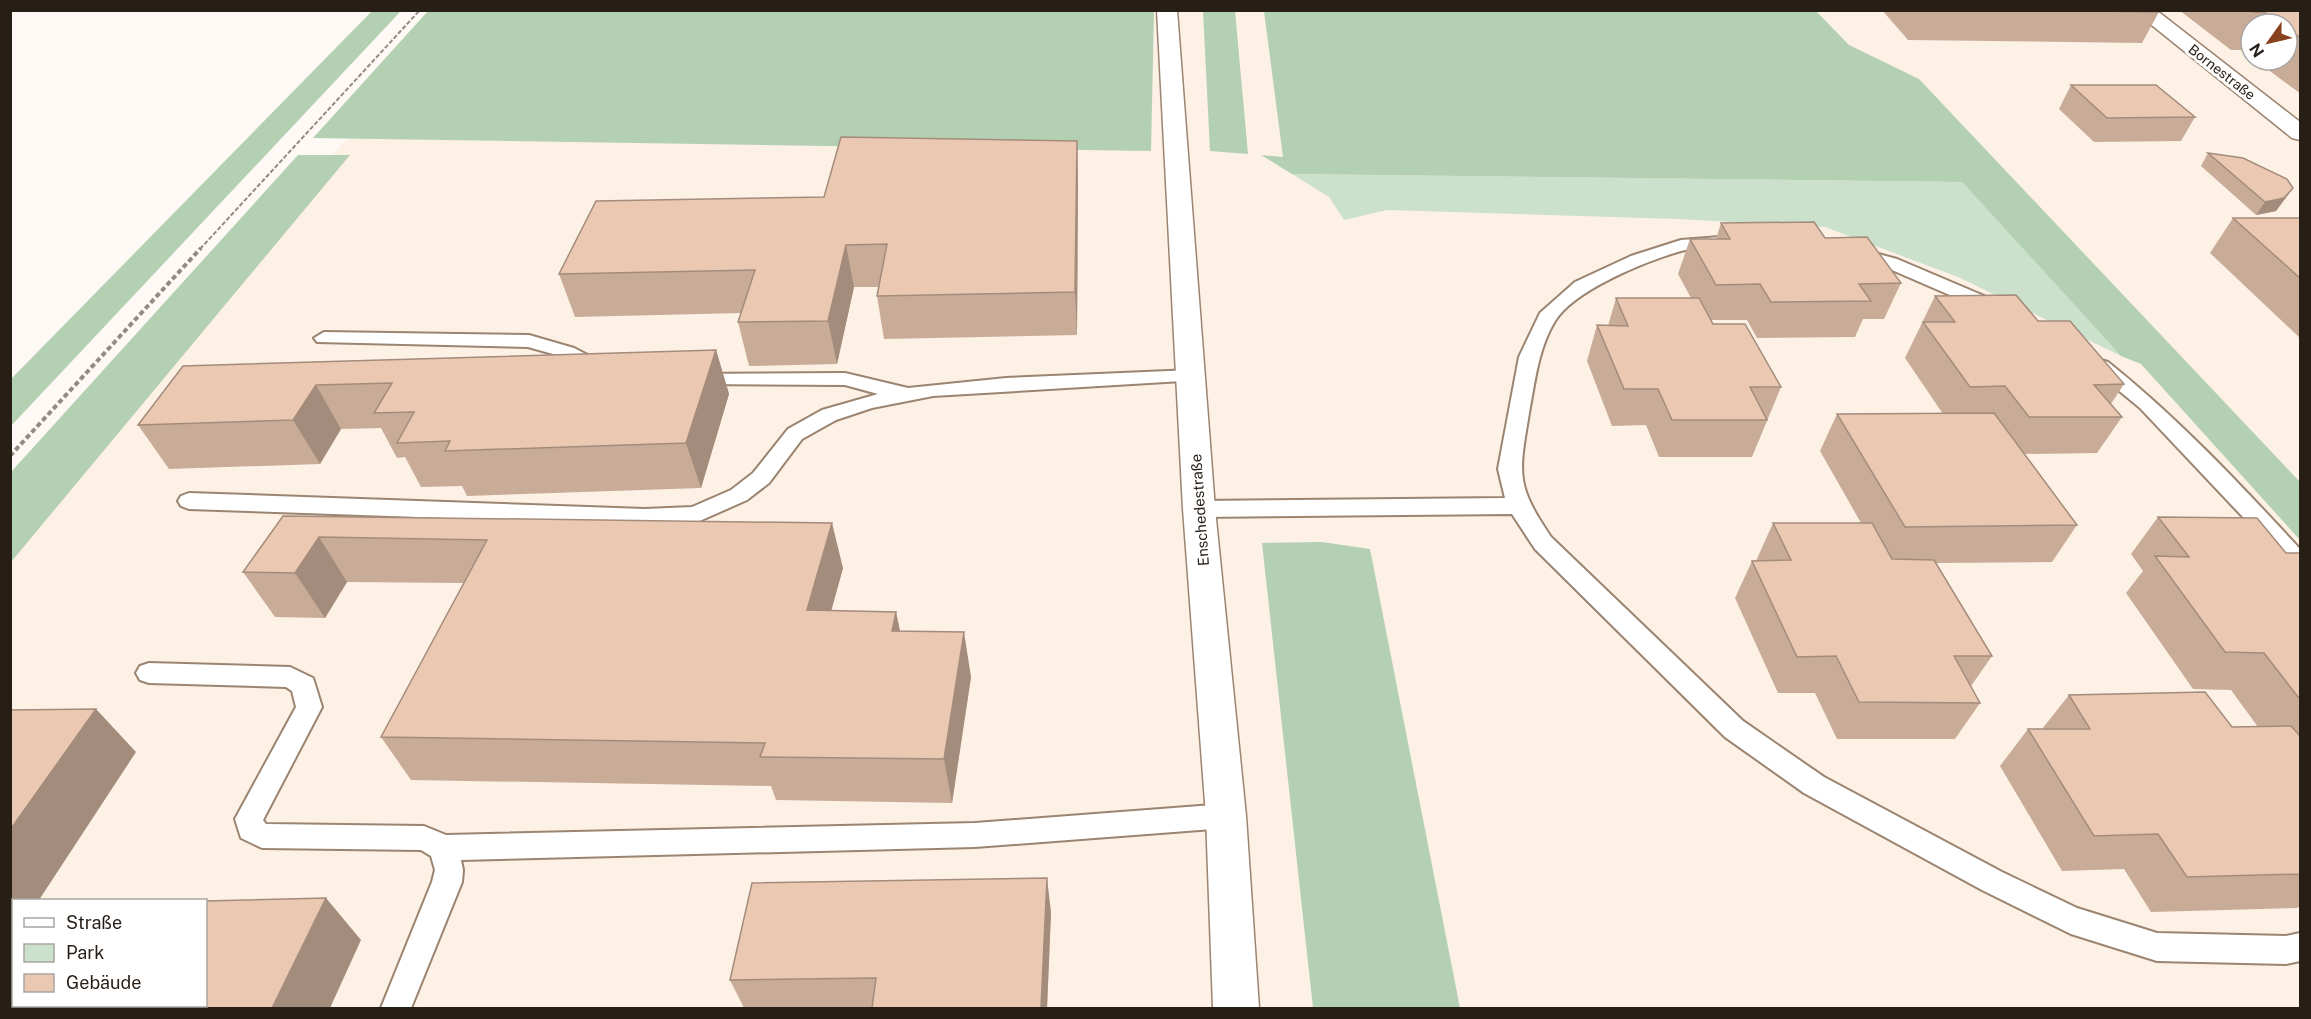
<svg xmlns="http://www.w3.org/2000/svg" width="2311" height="1019" font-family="'Public Sans',sans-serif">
  <rect width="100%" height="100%" fill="#fff9f5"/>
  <path fill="#fdf0e5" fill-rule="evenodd" d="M464,11h1836v997h-2289l-1,-501zM2251,24h36v36h-36zM14,900h192v106h-192z"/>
  <polygon fill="#cce1cc" points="1292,174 1962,182 2121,356 1958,277 1825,227 1677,219 1387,210 1344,220 1329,197"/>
  <g fill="#b4d0b3">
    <polygon points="373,10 401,11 11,426 11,379"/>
    <polygon points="428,11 1154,11 1151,151 313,138"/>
    <polygon points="1203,11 1235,11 1248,154 1210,151"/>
    <polygon points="1264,11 1816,11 1849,45 1919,79 2300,482 2300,540 2141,364 2121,356 1962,182 1292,174 1261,155 1283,157"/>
    <polygon points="298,155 350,155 11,562 11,472"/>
    <polygon points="1322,542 1370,549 1460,1008 1313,1008 1262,543"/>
  </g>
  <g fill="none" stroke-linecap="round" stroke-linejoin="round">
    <defs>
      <g id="lane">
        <path d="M1720,237l6,1 3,4 -3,4c-14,3 -31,1 -45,5 -35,10 -107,39 -126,70 -17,28 -20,61 -26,92 -10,61 -14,71 22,124l192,184 81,56 178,95 75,36 80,25 129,3 14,-3v28l-14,3 -129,-3 -86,-27 -89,-44 -178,-97 -79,-56 -190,-188 -23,-35 -313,3 -8,-2 -3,-6 3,-6 8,-2 306,-3 -7,-29 21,-112 21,-44 35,-31 56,-26 50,-16z"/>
        <polygon points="1856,248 1897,259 2003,304 2005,308 1996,314 1989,312 1885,267 1850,257 1847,253"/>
        <polygon points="324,332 529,335 574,348 605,364 608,368 605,372 591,372 560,356 528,347 317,342 314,338"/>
        <path d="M2101,360l7,2c70,56 131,121 192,187v22l-8,-2 -152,-161 -46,-38 -3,-4 3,-4z"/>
        <polygon points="1192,370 1199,372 1202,376 1199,380 933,396 872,408 836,420 802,439 769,483 747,500 695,523 645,525 189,509 181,506 178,501 181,496 189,493 645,509 692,507 731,490 753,473 788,429 822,410 878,394 845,385 696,384 689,382 686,378 689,374 845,373 908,388 1006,378"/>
        <polygon points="149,663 290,667 313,678 322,707 263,820 266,824 424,826 446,835 975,823 1226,804 1236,807 1240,816 1236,825 1226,828 975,847 461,860 463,870 462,882 411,1008 381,1008 432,882 435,870 431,856 421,850 262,848 241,838 235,819 296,707 292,691 286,687 149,683 140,680 136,673 140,666"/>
      </g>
      <g id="street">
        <polygon points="1157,10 1177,10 1215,509 1246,816 1259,1008 1213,1008 1206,816 1183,509"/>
        <polygon points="2133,10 2156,10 2300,122 2300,140 2292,138"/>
      </g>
    </defs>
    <use href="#lane" stroke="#9b8470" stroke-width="4"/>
    <use href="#street" stroke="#9b8470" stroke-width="3"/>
    <polyline stroke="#928a84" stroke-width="2" stroke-dasharray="4.5 2" stroke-linecap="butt" points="200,249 420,10"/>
    <polyline stroke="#928a84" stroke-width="4" stroke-dasharray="5 3" stroke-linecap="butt" points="10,456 201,248"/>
    <use href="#lane" fill="#fff" fill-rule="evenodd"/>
    <use href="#street" fill="#fff" fill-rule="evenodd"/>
  </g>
  <g fill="#c9ac98">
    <polygon points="1882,10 2157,10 2159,12 2142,43 1908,40"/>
    <polygon points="2179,10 2301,10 2301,94 2255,60 2287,60 2287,24 2251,24 2251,57 2241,50 2231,50"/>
    <polygon points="2071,85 2195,117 2181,141 2094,142 2059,109"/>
    <polygon points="1077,141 1078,181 1077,335 884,339 877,296 879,287 854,287 837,364 749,366 738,322 741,313 575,317 559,274 824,197"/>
    <polygon points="2208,153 2293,188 2276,211 2256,215 2201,166"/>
    <polygon points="2233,218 2301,218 2301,339 2210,253"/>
    <polygon points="1721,223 1825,238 1901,283 1884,319 1863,319 1855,337 1757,338 1747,320 1711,320 1713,324 1781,387 1752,457 1659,457 1646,425 1612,426 1587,361 1597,325 1608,326 1616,298 1691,298 1678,274 1690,239 1716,239"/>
    <polygon points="1935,296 2038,321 2124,384 2111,404 2122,417 2097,453 2024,454 2077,525 2052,562 1936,563 1992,656 1971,686 1980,703 1955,739 1837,739 1815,693 1778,693 1735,598 1752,561 1756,561 1773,523 1861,523 1820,451 1837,414 1943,414 1905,358"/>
    <polygon points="716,350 729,394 701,488 467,496 462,486 421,487 405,457 397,458 381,428 341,429 320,464 169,469 138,425 183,366"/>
    <polygon points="283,516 843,568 831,611 896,612 900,631 971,677 952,803 776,800 771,786 411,780 381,737 464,583 347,582 325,618 275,617 243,572"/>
    <polygon points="2158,517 2286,553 2301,553 2301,734 2298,734 2301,737 2301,905 2297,908 2151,912 2124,869 2062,871 2000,766 2028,729 2042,729 2069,695 2232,727 2258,727 2231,690 2193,689 2126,593 2143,571 2131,554"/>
    <polygon points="1051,912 1047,1008 744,1008 730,980"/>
  </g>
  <g fill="#a48c7c">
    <polygon points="1077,141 1078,181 1077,335 1075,292"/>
    <polygon points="2293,188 2276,211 2256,215 2265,202"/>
    <polygon points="846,245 854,287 837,364 828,321"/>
    <polygon points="716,350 729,394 701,488 686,443"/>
    <polygon points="316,385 341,429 320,464 293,420"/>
    <polygon points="832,523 843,568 819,655 807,610"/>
    <polygon points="319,537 347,582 325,618 295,573"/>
    <polygon points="896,612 905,656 892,631"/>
    <polygon points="964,632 971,677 952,803 944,759"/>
    <polygon points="96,709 136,752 39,900 14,900 14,939 10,944 10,830"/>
    <polygon points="1047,878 1051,912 1047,1008 1041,1008"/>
    <polygon points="326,898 361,940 330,1008 272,1008"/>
  </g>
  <g fill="#eac8b1" stroke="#a48c7c" stroke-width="1.5">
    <polygon points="2023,10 2157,10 2159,12"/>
    <polygon points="2251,10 2301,10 2301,38 2287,28 2287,24 2281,24 2264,12 2254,12"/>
    <polygon points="2071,85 2156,85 2195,117 2107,118"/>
    <polygon points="841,137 1077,141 1075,292 877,296 887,244 846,245 828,321 738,322 755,270 559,274 596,201 824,197"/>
    <polygon points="2208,153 2243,158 2287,179 2293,188 2284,198 2265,202"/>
    <polygon points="2233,218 2301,218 2301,279"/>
    <polygon points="1814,222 1825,238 1867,237 1901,283 1859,284 1871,301 1771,302 1760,284 1716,285 1690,239 1730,239 1721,223"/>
    <polygon points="2016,295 2038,321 2070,321 2124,384 2094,385 2122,417 2029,417 2005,386 1970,387 1923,322 1955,322 1935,296"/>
    <polygon points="1616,298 1699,298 1713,324 1745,324 1781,387 1750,387 1767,420 1672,420 1658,389 1624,389 1597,325 1628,326"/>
    <polygon points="716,350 686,443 445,451 450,441 397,443 414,412 374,413 392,383 316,385 293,420 138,425 183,366"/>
    <polygon points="1994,413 2077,525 1905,527 1837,414"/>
    <polygon points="283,516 832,523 807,610 896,612 892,631 964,632 944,759 760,757 765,743 381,737 487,540 319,537 295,573 243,572"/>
    <polygon points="2158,517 2257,518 2286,553 2301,553 2301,697 2298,697 2264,653 2225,652 2155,556 2189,557"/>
    <polygon points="1773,523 1872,523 1892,559 1934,560 1992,656 1954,656 1980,703 1859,702 1836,656 1797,657 1752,561 1791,560"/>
    <polygon points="2205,692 2232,727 2291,726 2301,737 2301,874 2187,877 2158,834 2094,836 2028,729 2090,729 2069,695"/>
    <polygon points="96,709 10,830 10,710"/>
    <polygon points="1047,878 1041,1008 872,1008 876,978 730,980 752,883"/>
    <polygon points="326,898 272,1008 10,1008 10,904 14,904 14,1005 206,1005 206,901"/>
  </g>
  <g text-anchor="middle" stroke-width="6" stroke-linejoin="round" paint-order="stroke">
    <g font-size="14" fill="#271e16" stroke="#fff">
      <text transform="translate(2222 72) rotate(38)" y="5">Bornestraße</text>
    </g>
    <g font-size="15" fill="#271e16" stroke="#fff">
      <text transform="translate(1200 510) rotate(-94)" y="5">Enschedestraße</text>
    </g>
  </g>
  <rect width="2311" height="1019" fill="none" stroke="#271e16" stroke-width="24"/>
  <rect x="12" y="899" width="195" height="108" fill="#ffffff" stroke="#a9a5a2" stroke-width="1.5"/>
  <rect x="24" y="918" width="30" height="9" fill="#ffffff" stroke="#a9a5a2" stroke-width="1.5"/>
  <text x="66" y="929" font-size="18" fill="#271e16">Straße</text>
  <rect x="24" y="944" width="30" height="18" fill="#cce1cc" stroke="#a9a5a2" stroke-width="1.5"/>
  <text x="66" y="959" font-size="18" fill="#271e16">Park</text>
  <rect x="24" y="974" width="30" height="18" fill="#eac8b1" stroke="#a9a5a2" stroke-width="1.5"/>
  <text x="66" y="989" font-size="18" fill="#271e16">Gebäude</text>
  <g transform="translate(2269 42) rotate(236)"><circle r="28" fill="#ffffff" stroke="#a9a5a2" stroke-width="1.5"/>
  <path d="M0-4.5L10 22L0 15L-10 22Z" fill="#88411e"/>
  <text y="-9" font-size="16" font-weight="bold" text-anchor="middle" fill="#271e16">N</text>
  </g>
</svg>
